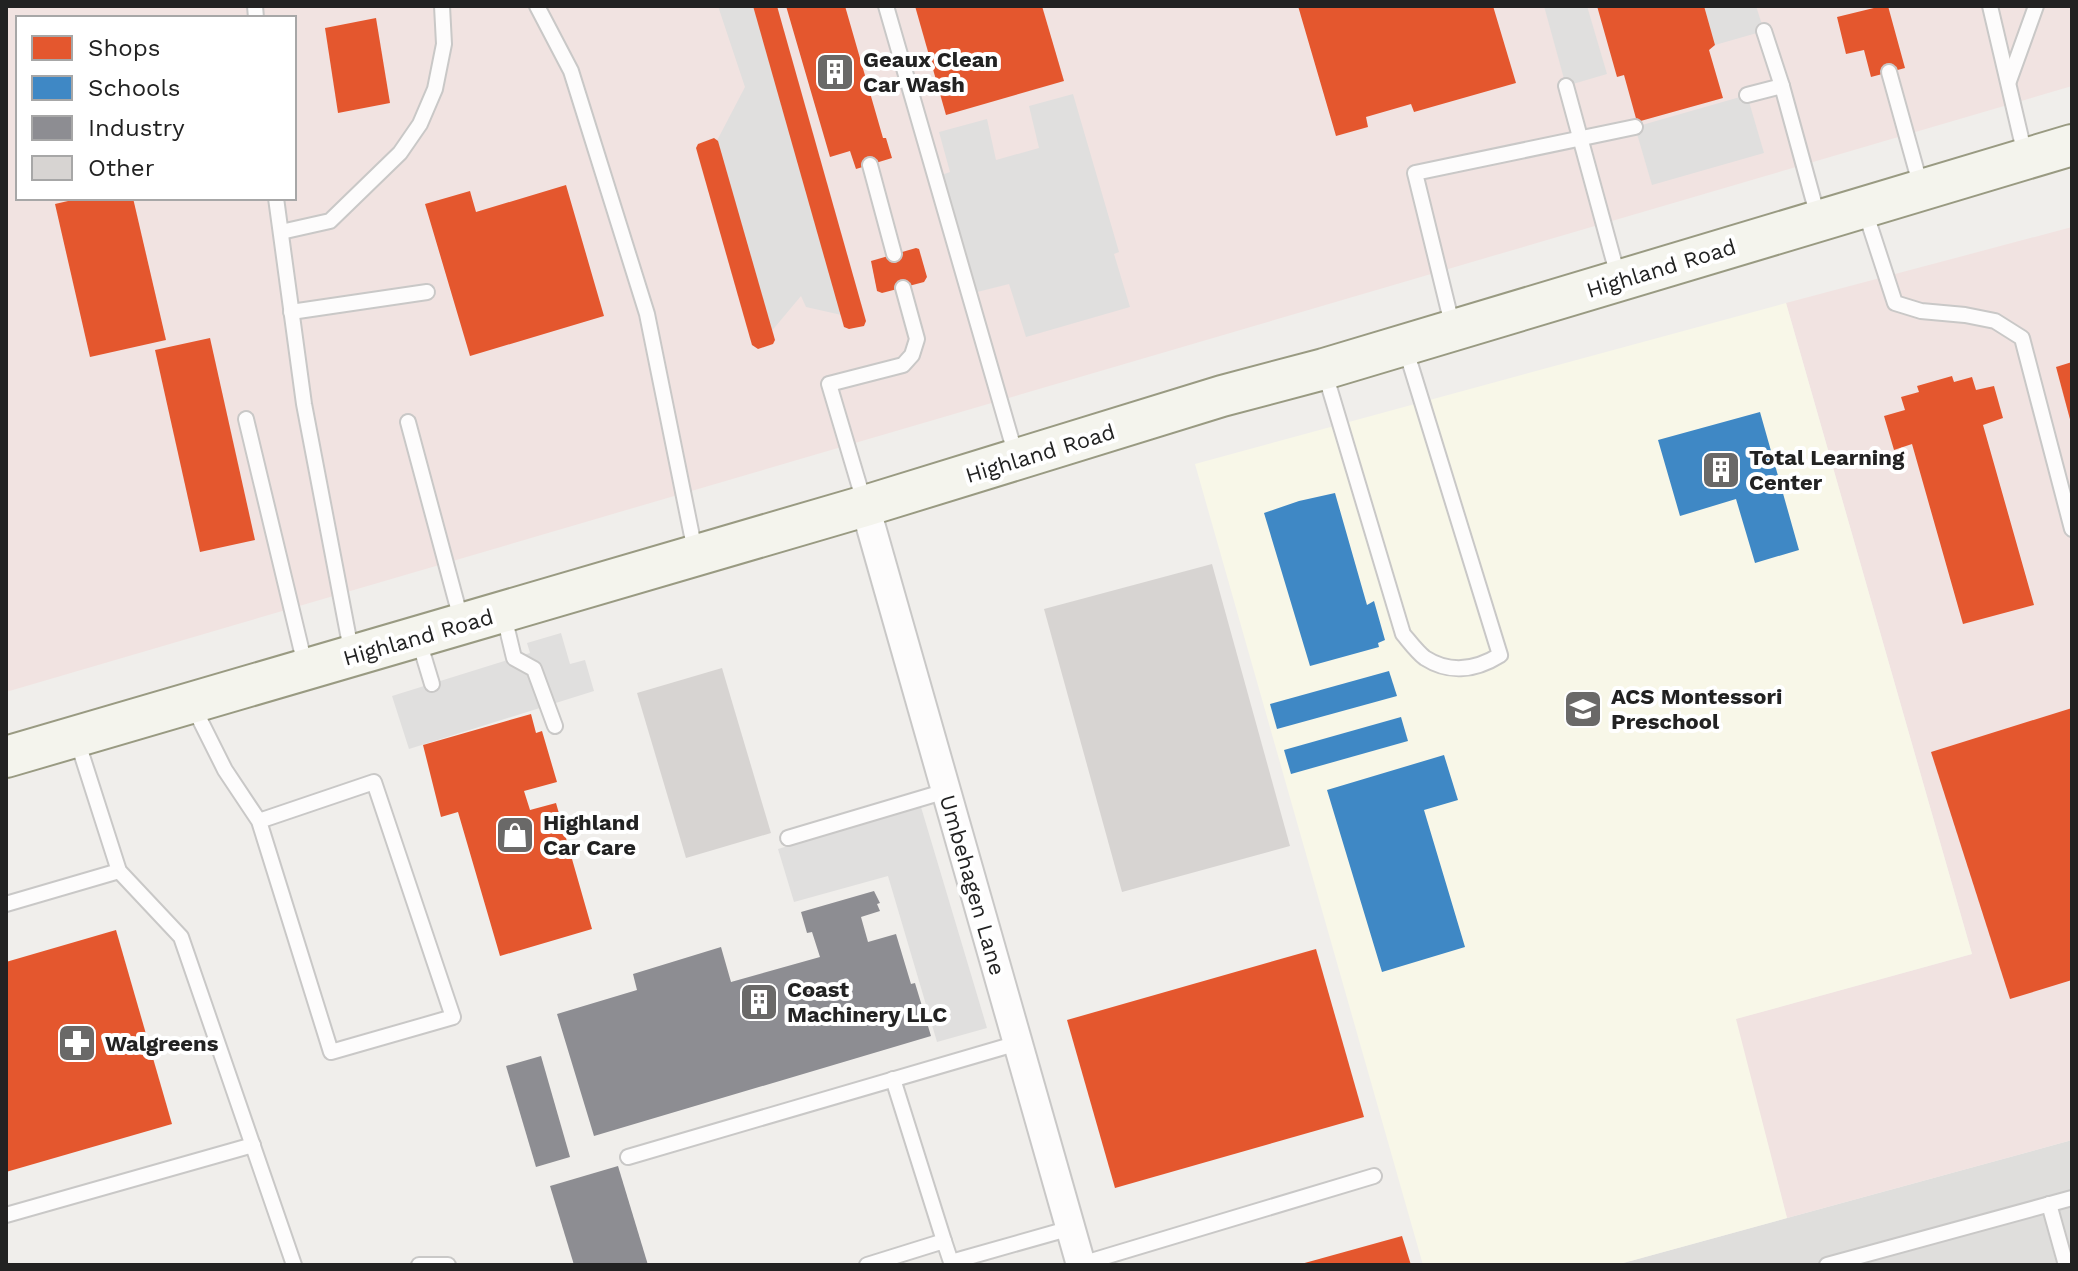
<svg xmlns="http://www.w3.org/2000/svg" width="2078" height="1271" font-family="'Work Sans',sans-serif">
  <rect width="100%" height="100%" fill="#f0eeeb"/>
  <polygon fill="#dfdedc" points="2072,1140 2072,1265 1616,1265"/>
  <g fill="#f1e3e1" fill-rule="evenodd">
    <path d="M6,6h2066v80l-2066,606zM18,18h276v180h-276z"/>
    <polygon points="2072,227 2072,1140 1787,1218 1735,1019 1972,954 1786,303"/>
  </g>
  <polygon fill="#f8f7e8" points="1786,303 1972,954 1736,1019 1787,1218 1616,1265 1423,1265 1195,464"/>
  <g fill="#e0dfde">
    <polygon points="718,6 766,6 855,318 806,307 801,296 765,339 710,154 745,87"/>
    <polygon points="1544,6 1587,6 1607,74 1566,86"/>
    <polygon points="1704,6 1756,6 1764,31 1715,45"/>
    <polygon points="1073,94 1119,252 1114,254 1130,307 1026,337 1009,284 969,294 936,177 950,172 939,132 987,119 996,160 1039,148 1029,106"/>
    <polygon points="1747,95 1764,153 1652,185 1635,127"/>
    <polygon points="561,633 570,664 585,660 594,691 409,749 392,696 530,653 527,643"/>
    <polygon points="921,807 987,1028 937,1042 888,876 794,902 778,849"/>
  </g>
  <g fill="#e4572e">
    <polygon points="753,6 777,6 866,321 864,326 849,329 844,327"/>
    <polygon points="786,6 845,6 883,138 886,138 892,158 856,169 850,151 830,157"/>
    <polygon points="915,6 1042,6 1064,81 946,115"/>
    <polygon points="1298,6 1493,6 1516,83 1414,112 1411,104 1366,117 1368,127 1336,136"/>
    <polygon points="1597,6 1704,6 1715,45 1709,50 1723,98 1637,122 1624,75 1617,77"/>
    <polygon points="1882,6 1888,6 1905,68 1871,77 1864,50 1846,54 1837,17"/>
    <polygon points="376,18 390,103 338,113 325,28"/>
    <polygon points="714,138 718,141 775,340 773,344 758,349 752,345 696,148 698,144"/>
    <polygon points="566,185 604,316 470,356 425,204 470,191 476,212"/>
    <polygon points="81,198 133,198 166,340 90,357 55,204"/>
    <polygon points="916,248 919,249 927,277 924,282 882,293 877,291 871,261"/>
    <polygon points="210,338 255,540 200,552 155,350"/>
    <polygon points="2072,362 2072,423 2071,423 2056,367"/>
    <polygon points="1952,376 1954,382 1972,377 1976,390 1994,386 2003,418 1983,425 2034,605 1963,624 1912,444 1894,450 1884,416 1905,410 1901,397 1919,392 1917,386"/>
    <polygon points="2072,708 2072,980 2010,999 1931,752"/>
    <polygon points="531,714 536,733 542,731 557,782 524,791 530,810 556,803 592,929 500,956 458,812 441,817 423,745"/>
    <polygon points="116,930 172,1124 6,1172 6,962"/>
    <polygon points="1316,949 1364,1117 1115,1188 1067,1020"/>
    <polygon points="1402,1236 1411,1265 1301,1265 1301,1264"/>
  </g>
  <g fill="#3f88c5">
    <polygon points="1760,412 1799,550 1755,563 1736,499 1680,516 1658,440"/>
    <polygon points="1335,493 1367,605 1374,601 1385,640 1378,643 1379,647 1310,666 1264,513 1299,501"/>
    <polygon points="1389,671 1397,696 1277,729 1270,704"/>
    <polygon points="1401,717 1408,741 1291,774 1284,750"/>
    <polygon points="1444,755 1458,800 1424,810 1465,947 1382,972 1327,790"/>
  </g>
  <g fill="#8d8d92">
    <polygon points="874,891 880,903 877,904 880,911 861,917 868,942 896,934 911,984 915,983 931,1036 594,1136 557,1014 637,990 633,974 721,947 731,982 820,957 812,932 807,933 801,912"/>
    <polygon points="541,1056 570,1157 536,1167 506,1066"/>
    <polygon points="618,1166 648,1265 574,1265 550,1186"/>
  </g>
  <g fill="#d7d4d2">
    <polygon points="1212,564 1290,846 1122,892 1044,609"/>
    <polygon points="722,668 771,833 686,858 637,693"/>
  </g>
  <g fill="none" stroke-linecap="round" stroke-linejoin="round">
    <defs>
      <g id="lane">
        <polyline points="255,6 256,18"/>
        <polyline points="537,6 571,71 647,314 695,551"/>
        <polyline points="886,6 1016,456"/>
        <polyline points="1990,6 2025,155"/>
        <polyline points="1764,31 1782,86 1818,217"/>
        <polyline points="1889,72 1921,187"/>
        <polyline points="2009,81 2036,6"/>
        <polyline points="1566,86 1619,280"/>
        <polyline points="1747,95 1782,86"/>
        <polyline points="870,165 894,254"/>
        <polyline points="276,198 304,404 352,655"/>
        <polyline points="1865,211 1895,303 1921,311 1965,315 1995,321 2022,338 2072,529"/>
        <polyline points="281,232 330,221 400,153 420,124 435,89 444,44 442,6"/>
        <polyline points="291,312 427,292"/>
        <polyline points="1453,328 1415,173 1635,127"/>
        <path d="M1324,370l79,264c6,7 14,18 22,24 25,16 51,12 75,-3l-95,-308"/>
        <polyline points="246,419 306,669"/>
        <polyline points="408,422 462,623"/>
        <polyline points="865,505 829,384 903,365 912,355 917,339 903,288"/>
        <polyline points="503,612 514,658 534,669 555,726"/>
        <polyline points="419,641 432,684"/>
        <polyline points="193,706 225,770 259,821 331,1052 453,1017 374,782 259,821"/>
        <polyline points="77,740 119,871 181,937 294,1265"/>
        <polyline points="788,838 946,791"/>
        <polyline points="6,904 119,871"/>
        <polyline points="893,1079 944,1241"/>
        <polyline points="628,1157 1018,1043"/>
        <polyline points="2049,1204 2066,1265"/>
        <polyline points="6,1215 253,1145"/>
        <polyline points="1081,1264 1374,1176"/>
        <polyline points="419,1265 448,1265"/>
        <polyline points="867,1265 944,1241 951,1262 1071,1228"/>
        <polyline points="1827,1265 2072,1198"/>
      </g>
      <polyline id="street" points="865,506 1081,1265"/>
      <polyline id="secondary" points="6,757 865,506 1222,396 1324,369 2072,145"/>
    </defs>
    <use href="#lane" stroke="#c9c8c7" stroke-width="18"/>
    <use href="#street" stroke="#c9c8c7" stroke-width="32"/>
    <use href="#secondary" stroke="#999a82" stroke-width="44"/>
    <use href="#lane" stroke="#fdfcfc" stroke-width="14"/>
    <use href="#street" stroke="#fdfcfc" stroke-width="28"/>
    <use href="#secondary" stroke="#f4f4ed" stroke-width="40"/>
  </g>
  <defs>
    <symbol id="building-square" viewBox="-11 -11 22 22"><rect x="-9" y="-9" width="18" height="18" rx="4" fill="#6a6968" stroke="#fff"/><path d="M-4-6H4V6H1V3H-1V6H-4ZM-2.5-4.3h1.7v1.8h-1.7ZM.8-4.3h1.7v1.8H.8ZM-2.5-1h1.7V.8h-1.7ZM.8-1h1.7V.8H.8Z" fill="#fff"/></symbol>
    <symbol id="school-square" viewBox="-11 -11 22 22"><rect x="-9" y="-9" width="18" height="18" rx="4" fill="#6a6968" stroke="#fff"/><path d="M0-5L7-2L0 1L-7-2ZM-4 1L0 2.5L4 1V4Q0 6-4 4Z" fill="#fff"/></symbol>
    <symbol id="shop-square" viewBox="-11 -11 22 22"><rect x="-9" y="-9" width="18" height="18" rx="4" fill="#6a6968" stroke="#fff"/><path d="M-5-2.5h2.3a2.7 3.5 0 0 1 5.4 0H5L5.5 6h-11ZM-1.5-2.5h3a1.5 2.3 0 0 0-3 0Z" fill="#fff"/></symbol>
    <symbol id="pharmacy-square" viewBox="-11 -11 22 22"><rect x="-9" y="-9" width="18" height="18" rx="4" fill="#6a6968" stroke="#fff"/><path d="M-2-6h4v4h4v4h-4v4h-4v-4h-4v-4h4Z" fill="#fff"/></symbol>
  </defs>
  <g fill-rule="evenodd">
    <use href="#building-square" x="813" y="50" width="44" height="44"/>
    <use href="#building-square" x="1699" y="448" width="44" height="44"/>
    <use href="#school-square" x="1561" y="687" width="44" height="44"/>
    <use href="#shop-square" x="493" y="813" width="44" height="44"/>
    <use href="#building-square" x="737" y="980" width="44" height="44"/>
    <use href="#pharmacy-square" x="55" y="1021" width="44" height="44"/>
  </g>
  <g text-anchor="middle" stroke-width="8" stroke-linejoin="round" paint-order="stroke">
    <g font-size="22" font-weight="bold" fill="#222" stroke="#fff" text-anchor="start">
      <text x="863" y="67">Geaux Clean<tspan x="863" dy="25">Car Wash</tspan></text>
      <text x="1749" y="465">Total Learning<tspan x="1749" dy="25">Center</tspan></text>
      <text x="1611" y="704">ACS Montessori<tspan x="1611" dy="25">Preschool</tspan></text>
      <text x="543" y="830">Highland<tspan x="543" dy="25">Car Care</tspan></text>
      <text x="787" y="997">Coast<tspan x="787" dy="25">Machinery LLC</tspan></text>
      <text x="105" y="1051">Walgreens</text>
    </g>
    <g font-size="22" fill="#222" stroke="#fff">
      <text transform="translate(1661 268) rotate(-17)" y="8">Highland Road</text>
      <text transform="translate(1040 453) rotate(-17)" y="8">Highland Road</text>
      <text transform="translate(418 637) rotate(-16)" y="8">Highland Road</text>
      <text transform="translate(973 885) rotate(74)" y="8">Umbehagen Lane</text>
    </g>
  </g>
  <rect width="2078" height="1271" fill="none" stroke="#222222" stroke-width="16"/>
  <rect x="16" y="16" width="280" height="184" fill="#ffffff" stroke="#a7a7a7" stroke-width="2"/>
  <rect x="32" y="36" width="40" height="24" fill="#e4572e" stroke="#a7a7a7" stroke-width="2"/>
  <text x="88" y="56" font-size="24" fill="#222222">Shops</text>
  <rect x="32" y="76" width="40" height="24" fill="#3f88c5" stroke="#a7a7a7" stroke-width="2"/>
  <text x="88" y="96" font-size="24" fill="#222222">Schools</text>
  <rect x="32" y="116" width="40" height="24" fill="#8d8d92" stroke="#a7a7a7" stroke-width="2"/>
  <text x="88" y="136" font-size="24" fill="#222222">Industry</text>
  <rect x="32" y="156" width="40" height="24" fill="#d7d4d2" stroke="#a7a7a7" stroke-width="2"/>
  <text x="88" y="176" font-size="24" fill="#222222">Other</text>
</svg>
